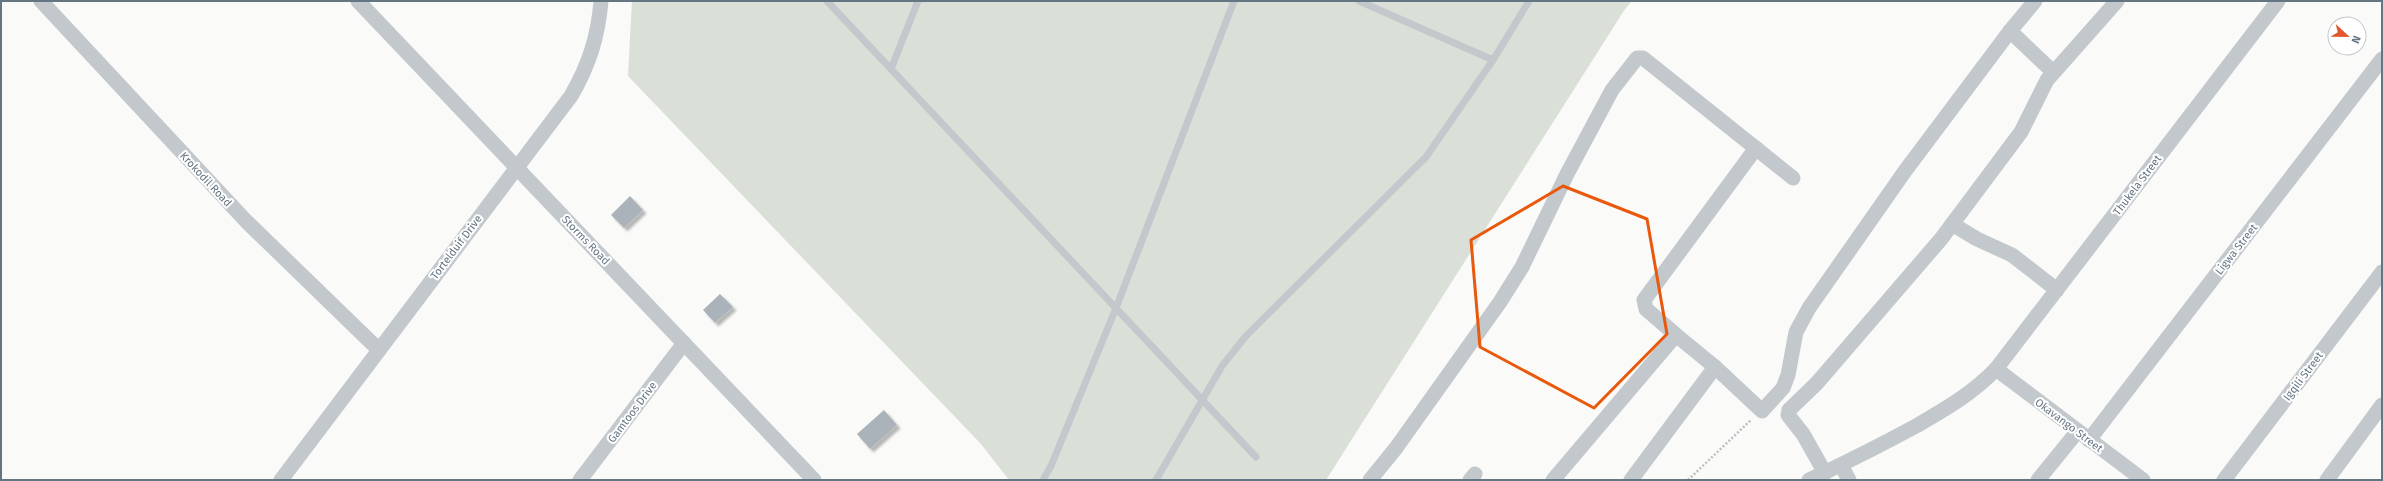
<svg xmlns="http://www.w3.org/2000/svg" width="2383" height="481" font-family="'Fira Sans',sans-serif">
  <defs>
    <filter id="shadow"><feDropShadow dx="3.5" dy="3.5" stdDeviation="1" flood-color="#0004"/></filter>
  </defs>
  <rect width="100%" height="100%" fill="#fafaf8"/>
  <polygon fill="#dadfd7" points="632,1 1632,1 1625,9 1326,480 1009,480 981,444 628,76"/>
  <g fill="#aab3b9" filter="url(#shadow)">
    <polygon points="630,196 643,210 624,228 611,215"/>
    <polygon points="720,294 733,307 715,323 703,310"/>
    <polygon points="884,410 897,425 870,449 857,434"/>
  </g>
  <g fill="none" stroke-linecap="round" stroke-linejoin="round">
    <polyline stroke="#bbbfc2" stroke-width="2.5" stroke-dasharray="2 2" stroke-linecap="butt" points="1688,480 1751,420"/>
    <g stroke="#c3c8cc" stroke-width="7">
      <polyline points="827,1 1256,457"/>
      <polyline points="1359,1 1493,60"/>
      <polyline points="891,69 918,1"/>
      <polyline points="1043,480 1051,466 1116,308 1234,1"/>
      <polyline points="1156,480 1222,366 1246,336 1426,157 1493,60 1529,1"/>
    </g>
    <g stroke="#c3c8cc" stroke-width="15">
      <polyline points="41,1 246,221 379,350"/>
      <polyline points="358,1 814,480"/>
      <polyline points="2010,31 2053,72"/>
      <polyline points="1952,224 1977,239 2012,255 2057,290"/>
      <polyline points="1676,335 1715,367 1762,411 1783,388 1788,375 1796,332 1809,308 1905,171 2010,31 2035,1"/>
      <polyline points="1996,369 2143,480"/>
      <polyline points="2089,440 2382,59"/>
      <polyline points="1841,465 1849,480"/>
      <polyline points="1825,473 1803,434 1788,415 1789,410 1817,383 1941,239 2021,132 2047,80 2117,1"/>
      <path d="M281,480l290,-384c18,-31 27,-59 30,-95"/>
      <polyline points="580,480 684,343"/>
      <polyline points="1370,480 1396,448 1500,302 1522,267 1567,174 1612,90 1637,58 1643,58 1793,178"/>
      <polyline points="1470,480 1475,474"/>
      <polyline points="1553,480 1676,335 1646,309 1644,300 1756,148"/>
      <polyline points="1631,480 1715,367"/>
      <path d="M1809,480c36,-17 72,-35 107,-54 29,-17 56,-32 80,-57l282,-368"/>
      <polyline points="2038,480 2077,432"/>
      <polyline points="2224,480 2382,272"/>
      <polyline points="2327,480 2382,405"/>
    </g>
  </g>
  <path fill="none" stroke="#e8590c" stroke-width="3" stroke-linejoin="round" d="M1563,186l84,33 20,115 -73,74 -114,-61 -9,-107z"/>
  <g text-anchor="middle" stroke-width="4" stroke-linejoin="round" paint-order="stroke">
    <g font-size="11" fill="#657683" stroke="#fff">
      <text transform="translate(206 179) rotate(47)" y="4">Krokodil Road</text>
      <text transform="translate(2137 185) rotate(-53)" y="4">Thukela Street</text>
      <text transform="translate(586 240) rotate(46)" y="4">Storms Road</text>
      <text transform="translate(456 247) rotate(-53)" y="4">Tortelduif Drive</text>
      <text transform="translate(2236 249) rotate(-52)" y="4">Ligwa Street</text>
      <text transform="translate(2303 376) rotate(-53)" y="4">Igqili Street</text>
      <text transform="translate(632 412) rotate(-53)" y="4">Gamtoos Drive</text>
      <text transform="translate(2069 425) rotate(37)" y="4">Okavango Street</text>
    </g>
  </g>
  <rect width="2383" height="481" fill="none" stroke="#657683" stroke-width="4"/>
  <g transform="translate(2347 36) rotate(112)"><circle r="19" fill="#ffffff" stroke="#c1c8cd"/>
  <path d="M0-3L7 15L0 10L-7 15Z" fill="#e4572e"/>
  <text y="-6" font-size="11" font-weight="bold" text-anchor="middle" fill="#657683">N</text>
  </g>
</svg>
